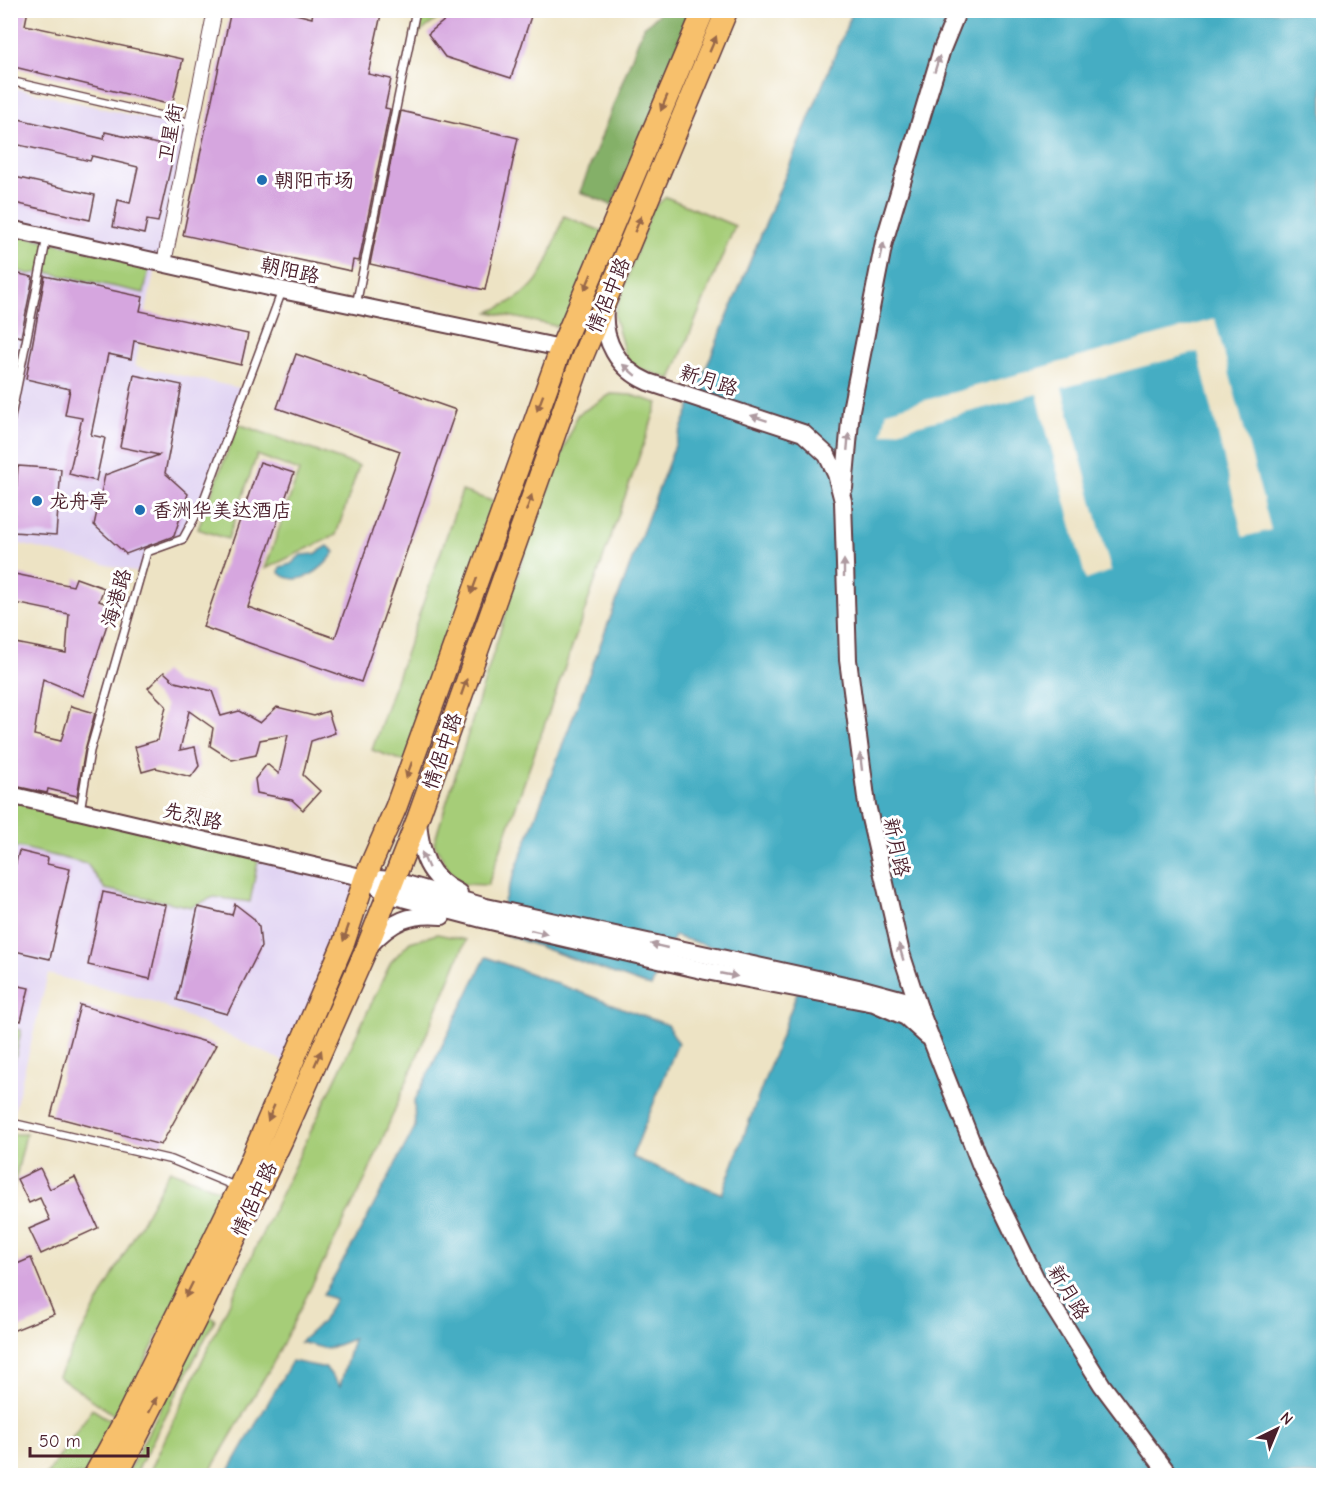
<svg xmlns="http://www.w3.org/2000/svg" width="1334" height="1486" font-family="'Comic Neue','LXGW WenKai TC',sans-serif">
  <rect width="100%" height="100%" fill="#fff"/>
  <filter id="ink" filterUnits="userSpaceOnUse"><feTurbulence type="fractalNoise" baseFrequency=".0167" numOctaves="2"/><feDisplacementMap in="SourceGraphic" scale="12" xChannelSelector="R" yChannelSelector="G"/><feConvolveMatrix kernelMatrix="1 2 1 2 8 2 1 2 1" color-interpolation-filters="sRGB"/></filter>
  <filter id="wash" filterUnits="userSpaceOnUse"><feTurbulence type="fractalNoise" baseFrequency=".008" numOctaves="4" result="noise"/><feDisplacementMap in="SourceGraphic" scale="24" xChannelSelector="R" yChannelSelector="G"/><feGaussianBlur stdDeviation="1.35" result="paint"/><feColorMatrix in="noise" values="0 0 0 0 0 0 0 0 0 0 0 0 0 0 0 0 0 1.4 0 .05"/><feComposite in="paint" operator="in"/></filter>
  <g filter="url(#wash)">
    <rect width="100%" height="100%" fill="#ede3c4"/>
    <g fill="#e1d4f3">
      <polygon points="11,87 190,129 164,262 11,228"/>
      <polygon points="11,229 46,237 11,420"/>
      <polygon points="47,238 156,262 135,366 245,389 203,502 183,539 147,552 141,573 11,542 11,425"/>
      <polygon points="10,796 364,878 290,1064 155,1002 48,974 11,1125"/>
    </g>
    <g fill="#a6cd78" stroke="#787652" stroke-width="1.5">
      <polygon points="420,11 420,10 448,11 414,37"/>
      <polygon points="666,197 735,226 671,379 628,365 614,315 652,209"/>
      <path d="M564,216l40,16 -39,96 -76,-16c55,-21 56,-45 75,-96z"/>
      <polygon points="11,233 150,264 144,293 45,272 29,274 11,269"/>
      <polygon points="611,394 631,395 658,403 488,885 462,884 449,870 434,843 528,542 577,415"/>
      <polygon points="238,424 359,466 336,535 265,569 299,471 257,455 228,539 198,529"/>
      <polygon points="462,491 498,503 406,762 372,750"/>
      <polygon points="11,799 259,856 250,902 214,897 191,907 105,889 87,864 19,847 11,850"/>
      <polygon points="437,934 466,940 367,1176 272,1365 208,1475 148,1475 391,962 410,942"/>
      <polygon points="11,1028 21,1030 11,1078 10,1028"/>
      <polygon points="11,1134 26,1134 11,1199 10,1134"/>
      <polygon points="170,1170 229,1194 117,1417 58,1376"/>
      <polygon points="208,1316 215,1319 135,1475 126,1476"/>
      <polygon points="92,1409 119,1426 91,1475 46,1476"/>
    </g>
    <polygon fill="#84b068" stroke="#67684a" stroke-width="1.5" points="662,11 688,11 688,32 612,205 580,192 643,28"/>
    <g fill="#44adc3" stroke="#476677" stroke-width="1.5">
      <polygon points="853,11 1323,11 1323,1475 226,1476 292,1361 326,1368 340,1386 353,1339 327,1349 300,1342 322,1322 335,1299 323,1295 356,1239 415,1127 414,1102 486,957 668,1025 678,1043 632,1157 722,1194 804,974 674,936 651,987 493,930 683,424"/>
      <path d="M328,546l7,6c-12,17 -35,37 -56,21l1,-6 11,-3 10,-9 14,-1z"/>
    </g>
    <polygon fill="#ede3c4" points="1215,319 1271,530 1243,537 1198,352 1062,388 1111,571 1086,580 1037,394 882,435 887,411"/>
    <g id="blocks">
      <g fill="#d6a6df">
        <polygon points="10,10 28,10 25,25 183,59 172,105 10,66"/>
        <polygon points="231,10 280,10 312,18 313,10 382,10 368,74 391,79 385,108 390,109 359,261 353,260 351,271 183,235"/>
        <polygon points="457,10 533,10 511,78 445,57 428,34"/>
        <polygon points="401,111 518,138 485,290 370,264"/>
        <polygon points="10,117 104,139 105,132 175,148 158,222 147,220 144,234 113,227 118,200 130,203 138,167 92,156 90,161 10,143"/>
        <polygon points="10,176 95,195 90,220 10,202"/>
        <polygon points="10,272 33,277 21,337 10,334"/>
        <polygon points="45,276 143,297 140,311 248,334 241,365 134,341 131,359 108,354 91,435 105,438 96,481 69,474 82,418 65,415 70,389 26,379"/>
        <polygon points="296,354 456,410 361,682 203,627 260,462 294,473 248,607 335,638 400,451 277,408"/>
        <polygon points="134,375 182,385 165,473 188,494 174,536 126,554 94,525 105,475 159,455 120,447"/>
        <polygon points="18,466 61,469 56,535 13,532"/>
        <polygon points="10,573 73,586 76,578 104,588 99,601 113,606 84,696 43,679 34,735 61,741 71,706 95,713 85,750 77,796 48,789 47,793 10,785 10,642 66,653 69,614 10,602"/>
        <polygon points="164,672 175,682 212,691 221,716 239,711 260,723 277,707 314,716 328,711 335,733 311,741 303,775 320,791 303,810 292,800 257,793 255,779 267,764 279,774 288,735 260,740 256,755 232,760 210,746 213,728 189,711 180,750 195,747 199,766 191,777 156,768 142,772 135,747 158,740 166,706 148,688"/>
        <polygon points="19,851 48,858 47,864 70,869 50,959 10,950 10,886"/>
        <polygon points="103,892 166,905 150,979 88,965"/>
        <polygon points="235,904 253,918 259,927 261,947 227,1014 177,1000 198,907 232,915"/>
        <polygon points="10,984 29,988 21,1021 10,1018"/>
        <polygon points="80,1005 216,1045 161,1145 51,1116"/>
        <polygon points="40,1168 50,1189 75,1177 98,1228 41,1254 29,1229 50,1220 40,1198 29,1203 17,1179"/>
        <polygon points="31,1258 54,1314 10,1332 10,1267"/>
      </g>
    </g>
  </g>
  <g filter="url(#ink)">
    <use href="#blocks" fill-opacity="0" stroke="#623c42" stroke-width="1.5"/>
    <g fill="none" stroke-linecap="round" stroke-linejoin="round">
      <defs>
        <g id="service">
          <polyline points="10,81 192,123"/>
          <polyline points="356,305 416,10"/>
          <polyline points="10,422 47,237"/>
          <polyline points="80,811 90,751 147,552 183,539 203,502 282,291"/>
          <polyline points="12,1123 172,1160 237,1187"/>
        </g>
        <polyline id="minor" points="164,263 215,10"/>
        <g id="tertiary">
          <polyline points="10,229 282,290 561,348"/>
          <path d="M605,308c-3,32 13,61 43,74l155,51 24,22 9,19 7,27 5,159 19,145 34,148 18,55 62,158 55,113 66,106 68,91"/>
          <polyline points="844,488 851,410 884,242 942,49 958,10"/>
          <polyline points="10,795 365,878 392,880 486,907 863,989 904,1000 919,1008"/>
          <path d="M418,822c3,33 9,55 41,71"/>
          <polyline points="378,887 387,894 482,919 706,971 874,1003 906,1017 927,1036"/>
          <path d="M370,945c22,-24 40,-32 72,-29"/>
        </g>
        <g id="trunk">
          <polyline points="94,1476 126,1418 239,1188 344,942 365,878 396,807 561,348 704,10"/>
          <polyline points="117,1476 204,1303 282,1140 366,950 418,818 581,360 727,10"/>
        </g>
      </defs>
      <use href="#service" stroke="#623c42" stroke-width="10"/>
      <use href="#minor" stroke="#623c42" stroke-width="16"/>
      <use href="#tertiary" stroke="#623c42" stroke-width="20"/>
      <use href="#trunk" stroke="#623c42" stroke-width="24"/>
      <use href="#service" stroke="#fff" stroke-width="7"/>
      <use href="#minor" stroke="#fff" stroke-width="14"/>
      <use href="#tertiary" stroke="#fff" stroke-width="16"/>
      <use href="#trunk" stroke="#f7c06c" stroke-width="21"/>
    </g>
    <defs><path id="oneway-solid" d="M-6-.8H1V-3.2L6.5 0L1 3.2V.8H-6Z" transform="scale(1.5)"/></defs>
    <g fill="#986748">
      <use href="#oneway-solid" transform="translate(713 44) rotate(-67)"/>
      <use href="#oneway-solid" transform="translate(664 103) rotate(113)"/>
      <use href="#oneway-solid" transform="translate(638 224) rotate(-67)"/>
      <use href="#oneway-solid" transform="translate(588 282) rotate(113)"/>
      <use href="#oneway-solid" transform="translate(540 403) rotate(111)"/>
      <use href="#oneway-solid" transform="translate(529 503) rotate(-71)"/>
      <use href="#oneway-solid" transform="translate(474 586) rotate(110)"/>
      <use href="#oneway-solid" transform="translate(464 687) rotate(-71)"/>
      <use href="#oneway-solid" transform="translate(409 770) rotate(110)"/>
      <use href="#oneway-solid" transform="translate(346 933) rotate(109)"/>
      <use href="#oneway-solid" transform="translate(318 1058) rotate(-66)"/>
      <use href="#oneway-solid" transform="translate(271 1113) rotate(113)"/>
      <use href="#oneway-solid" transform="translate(189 1290) rotate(116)"/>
      <use href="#oneway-solid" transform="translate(153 1405) rotate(-63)"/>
    </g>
    <g fill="#ae9aa0">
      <use href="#oneway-solid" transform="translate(937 64) rotate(-73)"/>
      <use href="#oneway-solid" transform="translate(882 251) rotate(-78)"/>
      <use href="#oneway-solid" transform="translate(629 370) rotate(-139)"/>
      <use href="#oneway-solid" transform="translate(759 418) rotate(-162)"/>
      <use href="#oneway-solid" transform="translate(848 442) rotate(-85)"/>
      <use href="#oneway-solid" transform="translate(844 568) rotate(-90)"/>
      <use href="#oneway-solid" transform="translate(861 762) rotate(-97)"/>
      <use href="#oneway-solid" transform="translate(425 860) rotate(-114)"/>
      <use href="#oneway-solid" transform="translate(539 932) rotate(13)"/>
      <use href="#oneway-solid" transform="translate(659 946) rotate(-167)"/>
      <use href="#oneway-solid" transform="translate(901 952) rotate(-106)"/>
      <use href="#oneway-solid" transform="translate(729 975) rotate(11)"/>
    </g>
  </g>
  <g fill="#1f6fb2" stroke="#fff" stroke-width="2">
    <circle cx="262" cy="180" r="6"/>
    <circle cx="37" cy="501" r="6"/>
    <circle cx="140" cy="510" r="6"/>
  </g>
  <g text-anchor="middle" stroke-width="6" stroke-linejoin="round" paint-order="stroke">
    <g font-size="20" fill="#4a1f2b" stroke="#fff">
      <text transform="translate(170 133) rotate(-79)" y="7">卫星街</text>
      <text transform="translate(290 270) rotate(12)" y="7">朝阳路</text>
      <text transform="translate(608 295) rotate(-67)" y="7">情侶中路</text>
      <text transform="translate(709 380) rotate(18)" y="7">新月路</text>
      <text transform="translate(116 598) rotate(-74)" y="7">海港路</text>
      <text transform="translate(442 751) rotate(-71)" y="7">情侶中路</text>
      <text transform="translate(193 816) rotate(13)" y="7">先烈路</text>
      <text transform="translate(897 847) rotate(78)" y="7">新月路</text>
      <text transform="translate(254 1199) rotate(-65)" y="7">情侶中路</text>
      <text transform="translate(1069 1292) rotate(59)" y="7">新月路</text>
    </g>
    <g font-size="20" fill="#4a1f2b" stroke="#fff" text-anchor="start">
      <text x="274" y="187">朝阳市场</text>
      <text x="49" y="508">龙舟亭</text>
      <text x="152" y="517">香洲华美达酒店</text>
    </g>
  </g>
  <rect width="1334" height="1486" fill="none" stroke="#fff" stroke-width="36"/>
  <g transform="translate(1277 1429) rotate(43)" stroke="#ffffff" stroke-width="4.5" paint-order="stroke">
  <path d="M0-4.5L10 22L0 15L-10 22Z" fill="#4a1f2b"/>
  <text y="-9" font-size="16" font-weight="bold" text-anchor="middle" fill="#4a1f2b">N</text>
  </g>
  <path d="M30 1447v9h118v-9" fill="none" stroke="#4a1f2b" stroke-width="3"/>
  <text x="39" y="1447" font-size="18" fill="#4a1f2b" stroke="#ffffff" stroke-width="4.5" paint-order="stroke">50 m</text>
</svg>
